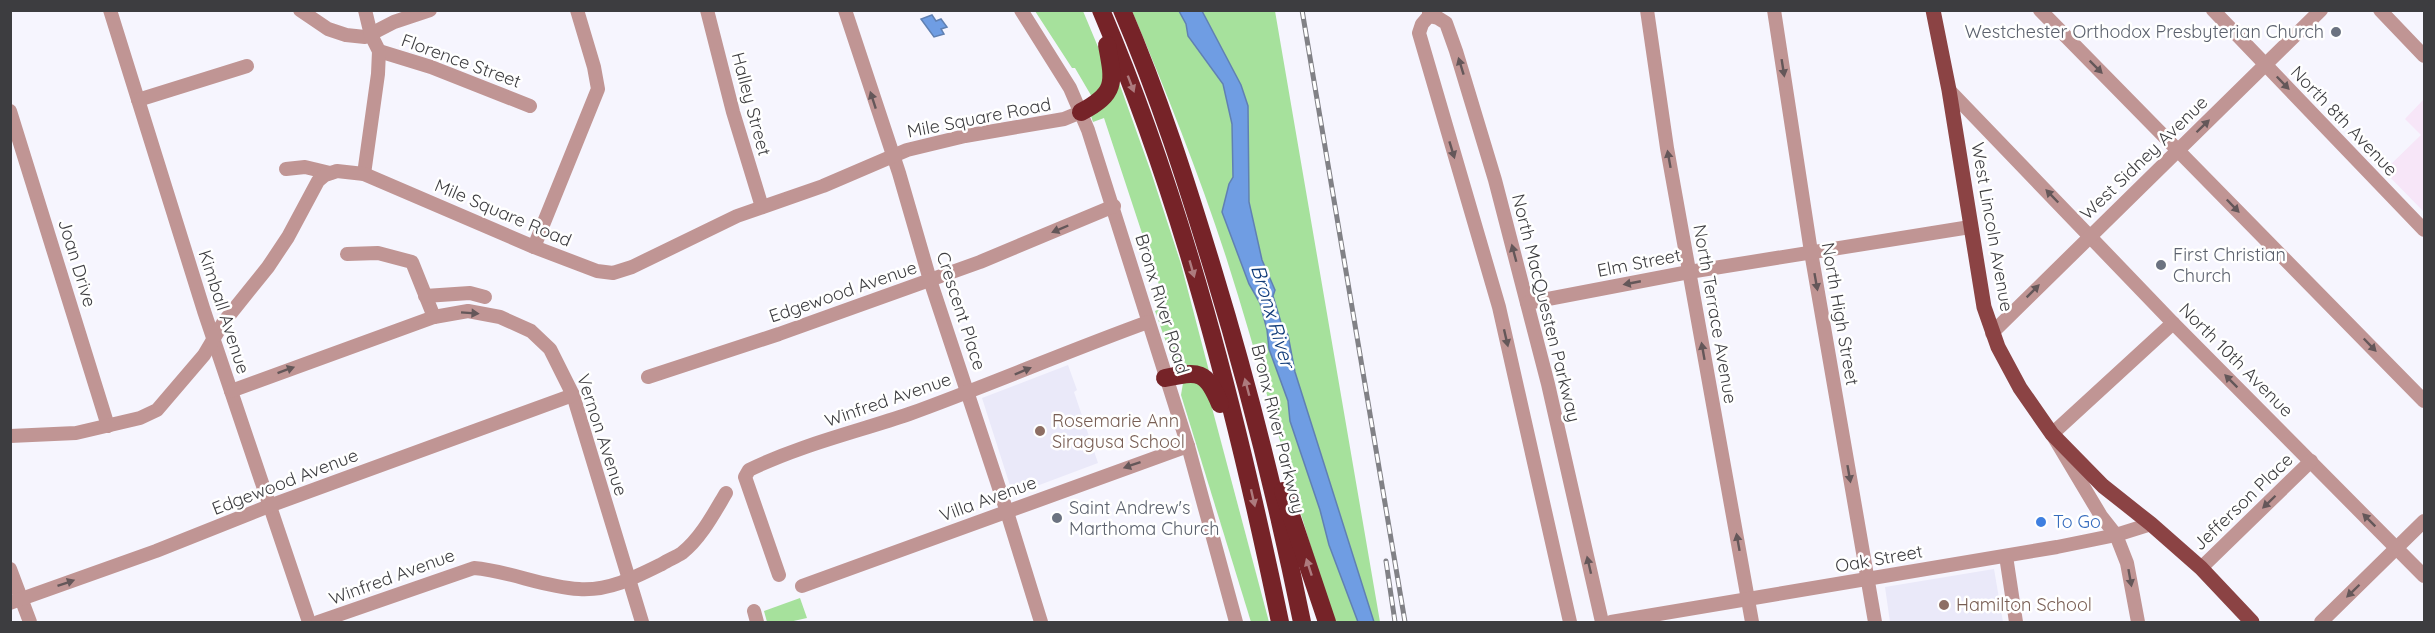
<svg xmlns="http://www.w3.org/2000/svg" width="2435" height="633" font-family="Quicksand,sans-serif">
  <rect width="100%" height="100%" fill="#f6f5fe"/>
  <g fill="#eae9f9">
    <polygon points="1068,365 1077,390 1074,392 1098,463 1013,495 982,398"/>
    <polygon points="1994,569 2003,622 1890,622 1885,587"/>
  </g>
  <polygon fill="#f7e6f8" points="2424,99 2424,212 2384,171 2421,135 2405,119"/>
  <g fill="#a6e19c">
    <polygon points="1035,11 1083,11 1106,66 1108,79 1092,97 1075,68 1072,68"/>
    <path d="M1132,11h47l7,13 2,12 35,48 9,40 1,53 -4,7 -7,28 27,72 11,19 7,27 2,19 19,52 2,20 30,89 9,35 29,77h-23c-41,-120 -70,-244 -109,-365 -27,-83 -60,-166 -94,-246z"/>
    <polygon points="1202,11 1275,11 1380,622 1374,622 1295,372 1288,335 1282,326 1273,296 1274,290 1262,260 1249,202 1248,106 1241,85"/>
    <polygon points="1117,77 1151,172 1181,264 1209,371 1179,368 1173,362 1155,311 1166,306 1104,118 1093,122 1091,116"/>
    <polygon points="1192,378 1207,389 1269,622 1251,622 1181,395 1183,383"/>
    <polygon points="800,598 807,618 789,622 767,622 764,611"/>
  </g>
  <g fill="#6f9de3" stroke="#6080b2" stroke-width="1.5">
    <polygon points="1179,11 1202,11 1241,85 1248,106 1249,202 1262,260 1275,290 1273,296 1282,326 1288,335 1295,372 1374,622 1358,622 1329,545 1320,510 1290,421 1288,401 1269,349 1267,330 1260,303 1249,284 1222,212 1229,184 1233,177 1232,124 1223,84 1188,36 1186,24"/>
    <polygon points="932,15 936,21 941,19 947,27 941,29 944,34 934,37 921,19"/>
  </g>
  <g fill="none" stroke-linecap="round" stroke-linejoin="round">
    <g stroke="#c09594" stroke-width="14">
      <polyline points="110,10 204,311 309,622"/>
      <polyline points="300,10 328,29 346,35 365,37 394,22 430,10"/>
      <polyline points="707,10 733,112 762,207"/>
      <polyline points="845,10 899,173 930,280 1007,512 1041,622"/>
      <polyline points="1021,10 1070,88 1088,130 1188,446 1236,622"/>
      <polyline points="1429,10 1429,16 1422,24 1419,33 1499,307 1570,622"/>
      <polyline points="1647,10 1667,148 1752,622"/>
      <polyline points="1774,10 1811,252 1875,622"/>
      <polyline points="2040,10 2424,401"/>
      <polyline points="2213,10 2424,230"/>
      <polyline points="2380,10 2424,56"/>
      <polyline points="1429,16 1438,18 1446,23 1456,51 1495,180 1548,384 1602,622"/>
      <polyline points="379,51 431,67 530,106"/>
      <polyline points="1949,90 2173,323 2424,576"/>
      <polyline points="138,100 247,66"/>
      <polyline points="10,111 108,426"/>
      <polyline points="286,169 305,167 330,173"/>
      <polyline points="364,174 378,74 379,51 371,35 365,10"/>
      <polyline points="534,247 598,89 594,67 577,10"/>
      <polyline points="347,254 378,253 412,262 434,317"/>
      <polyline points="425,296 470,293 485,297"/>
      <polyline points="1527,303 1689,272 1970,227"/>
      <polyline points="1992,333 2321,10"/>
      <polyline points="648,377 779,334 980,262 1114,206"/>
      <polyline points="231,391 434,317 468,311 500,317 531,331 550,349 573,395 642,622"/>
      <polyline points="10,436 76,433 140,418 157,410 204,355 223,323 268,267 288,237 318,181 325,175 337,171 364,174 534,247 597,271 613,273 632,267 737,216 823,186 907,150 965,136 1064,119 1081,112"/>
      <polyline points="2006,556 2016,622"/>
      <polyline points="2201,568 2311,461"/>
      <polyline points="10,569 30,622"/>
      <path d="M779,575l-34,-98 4,-7c51,-25 107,-38 160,-56 80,-29 159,-63 239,-92"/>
      <polyline points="802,586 1188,446"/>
      <polyline points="10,603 156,551 269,506 573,395"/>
      <polyline points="754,611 757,622"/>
      <path d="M318,622l156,-54c36,3 69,19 105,21 30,2 57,-12 83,-25 6,-4 14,-7 20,-11 19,-15 32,-40 44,-60"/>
      <polyline points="1611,622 2057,547 2116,535 2151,524"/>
      <polyline points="2138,622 2127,563 2116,535 2101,516 2052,434 2173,323"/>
      <polyline points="2321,622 2424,521"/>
    </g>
    <polyline stroke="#8b4344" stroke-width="15" points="1933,10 1949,90 1984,307 1998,347 2020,388 2052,434 2103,486 2151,524 2201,568 2252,622"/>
    <g stroke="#762328" stroke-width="18">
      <path d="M1101,10c83,195 136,405 179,612"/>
      <path d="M1122,10c37,86 65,174 92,263 35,115 64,232 88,349"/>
      <path d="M1081,112c36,-19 33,-30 26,-67"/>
      <path d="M1165,378c34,-7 41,-8 55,26"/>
      <polyline points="1283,491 1327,622"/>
    </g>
    <defs>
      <g id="rail">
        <polyline points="1302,10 1405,622"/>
        <polyline points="1386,561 1395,622"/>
      </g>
    </defs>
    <use href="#rail" stroke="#818186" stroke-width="5"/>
    <use href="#rail" stroke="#fff" stroke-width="3" stroke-dasharray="9" stroke-linecap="butt"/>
  </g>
  <defs><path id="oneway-solid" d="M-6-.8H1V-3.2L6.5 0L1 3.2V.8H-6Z" transform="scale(1.5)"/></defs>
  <g fill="#645759">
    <use href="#oneway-solid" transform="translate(1461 66) rotate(-107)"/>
    <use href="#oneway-solid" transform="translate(2096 67) rotate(45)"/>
    <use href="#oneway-solid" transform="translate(1783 68) rotate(81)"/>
    <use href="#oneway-solid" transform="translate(2283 83) rotate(46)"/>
    <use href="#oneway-solid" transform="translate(873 100) rotate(-108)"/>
    <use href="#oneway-solid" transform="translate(2203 126) rotate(-44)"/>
    <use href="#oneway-solid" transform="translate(1452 150) rotate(73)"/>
    <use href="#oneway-solid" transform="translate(1669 159) rotate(-100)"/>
    <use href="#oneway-solid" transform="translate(2052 196) rotate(-134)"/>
    <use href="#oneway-solid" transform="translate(2233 206) rotate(46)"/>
    <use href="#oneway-solid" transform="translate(1060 229) rotate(157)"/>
    <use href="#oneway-solid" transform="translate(1514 253) rotate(-105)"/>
    <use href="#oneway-solid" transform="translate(1816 282) rotate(80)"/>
    <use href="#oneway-solid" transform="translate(1632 283) rotate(169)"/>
    <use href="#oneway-solid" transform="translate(2033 291) rotate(-45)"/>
    <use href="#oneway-solid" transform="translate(470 313) rotate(4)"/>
    <use href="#oneway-solid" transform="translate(1506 338) rotate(77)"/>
    <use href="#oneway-solid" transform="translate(2370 345) rotate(46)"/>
    <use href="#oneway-solid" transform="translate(1703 351) rotate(-100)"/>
    <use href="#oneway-solid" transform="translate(286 370) rotate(-20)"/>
    <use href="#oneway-solid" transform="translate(1023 371) rotate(-23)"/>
    <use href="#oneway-solid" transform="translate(2231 381) rotate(-135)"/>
    <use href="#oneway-solid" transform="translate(1132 465) rotate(161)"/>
    <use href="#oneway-solid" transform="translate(1849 474) rotate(80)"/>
    <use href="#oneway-solid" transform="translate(2269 502) rotate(136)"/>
    <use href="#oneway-solid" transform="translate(2369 520) rotate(-135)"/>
    <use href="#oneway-solid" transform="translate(1738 542) rotate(-100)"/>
    <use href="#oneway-solid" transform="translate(1589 565) rotate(-103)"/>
    <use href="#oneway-solid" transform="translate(2130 578) rotate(80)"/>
    <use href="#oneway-solid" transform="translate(66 583) rotate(-19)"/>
    <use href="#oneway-solid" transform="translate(2353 591) rotate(136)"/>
  </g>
  <g fill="#ad7b7e">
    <use href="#oneway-solid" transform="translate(1131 84) rotate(69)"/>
    <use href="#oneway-solid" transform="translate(1192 269) rotate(74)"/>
    <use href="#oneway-solid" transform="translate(1247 387) rotate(-105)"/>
    <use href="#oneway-solid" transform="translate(1253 498) rotate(77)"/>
    <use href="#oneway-solid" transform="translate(1309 567) rotate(-108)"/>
  </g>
  <g fill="#6b7280" stroke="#fff" stroke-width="2">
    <circle cx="2336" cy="32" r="6"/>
    <circle cx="2161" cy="265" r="6"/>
    <circle cx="1057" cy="518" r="6"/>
  </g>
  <g fill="#8d6e63" stroke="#fff" stroke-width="2">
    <circle cx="1040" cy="431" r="6"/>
    <circle cx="1944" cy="605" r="6"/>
  </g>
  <circle fill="#3f7fe0" stroke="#fff" stroke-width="2" cx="2041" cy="522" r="6"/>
  <g text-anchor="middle" stroke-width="5" stroke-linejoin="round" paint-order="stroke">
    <g font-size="18" fill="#5b616d" stroke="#fff" text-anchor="start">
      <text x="2324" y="38" text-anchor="end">Westchester Orthodox Presbyterian Church</text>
      <text x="2173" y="261">First Christian<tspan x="2173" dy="21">Church</tspan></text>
      <text x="1069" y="514">Saint Andrew's<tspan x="1069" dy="21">Marthoma Church</tspan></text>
    </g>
    <g font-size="18" fill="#3d3d40" stroke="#fff">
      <text transform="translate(461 61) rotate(20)" y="6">Florence Street</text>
      <text transform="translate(751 104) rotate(75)" y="6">Halley Street</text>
      <text transform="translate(979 118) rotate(-11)" y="6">Mile Square Road</text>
      <text transform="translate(2344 121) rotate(46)" y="6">North 8th Avenue</text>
      <text transform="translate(2144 158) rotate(-44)" y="6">West Sidney Avenue</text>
      <text transform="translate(503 213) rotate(23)" y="6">Mile Square Road</text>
      <text transform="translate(1992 227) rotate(80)" y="6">West Lincoln Avenue</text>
      <text transform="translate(77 263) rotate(73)" y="6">Joan Drive</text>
      <text transform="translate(1639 263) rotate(-11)" y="6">Elm Street</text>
      <text transform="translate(843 292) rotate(-19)" y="6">Edgewood Avenue</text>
      <text transform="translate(1162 304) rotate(73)" y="6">Bronx River Road</text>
      <text transform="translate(1546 308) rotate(76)" y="6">North MacQuesten Parkway</text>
      <text transform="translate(961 311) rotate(72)" y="6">Crescent Place</text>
      <text transform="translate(224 312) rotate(72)" y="6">Kimball Avenue</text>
      <text transform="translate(1715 314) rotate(80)" y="6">North Terrace Avenue</text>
      <text transform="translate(1840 314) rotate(80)" y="6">North High Street</text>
      <text transform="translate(2236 360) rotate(45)" y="6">North 10th Avenue</text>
      <text transform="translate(888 400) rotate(-19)" y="6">Winfred Avenue</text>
      <text transform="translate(1278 429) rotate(76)" y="6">Bronx River Parkway</text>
      <text transform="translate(602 435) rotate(72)" y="6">Vernon Avenue</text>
      <text transform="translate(285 482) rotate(-21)" y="6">Edgewood Avenue</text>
      <text transform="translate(988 499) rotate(-20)" y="6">Villa Avenue</text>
      <text transform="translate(2243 502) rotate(-44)" y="6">Jefferson Place</text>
      <text transform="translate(1879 559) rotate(-10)" y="6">Oak Street</text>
      <text transform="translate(392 577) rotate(-20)" y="6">Winfred Avenue</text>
    </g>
    <g font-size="18" fill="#785e54" stroke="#fff" text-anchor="start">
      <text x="1052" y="427">Rosemarie Ann<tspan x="1052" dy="21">Siragusa School</tspan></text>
      <text x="1956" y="611">Hamilton School</text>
    </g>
    <g font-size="18" fill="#366cbe" stroke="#fff" text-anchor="start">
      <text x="2053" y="528">To Go</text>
    </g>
    <g font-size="20" font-style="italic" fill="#0f3a78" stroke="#fff">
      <text transform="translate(1273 316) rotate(73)" y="7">Bronx River</text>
    </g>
  </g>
  <rect width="2435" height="633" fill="none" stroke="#3d3d40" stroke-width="24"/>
</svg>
